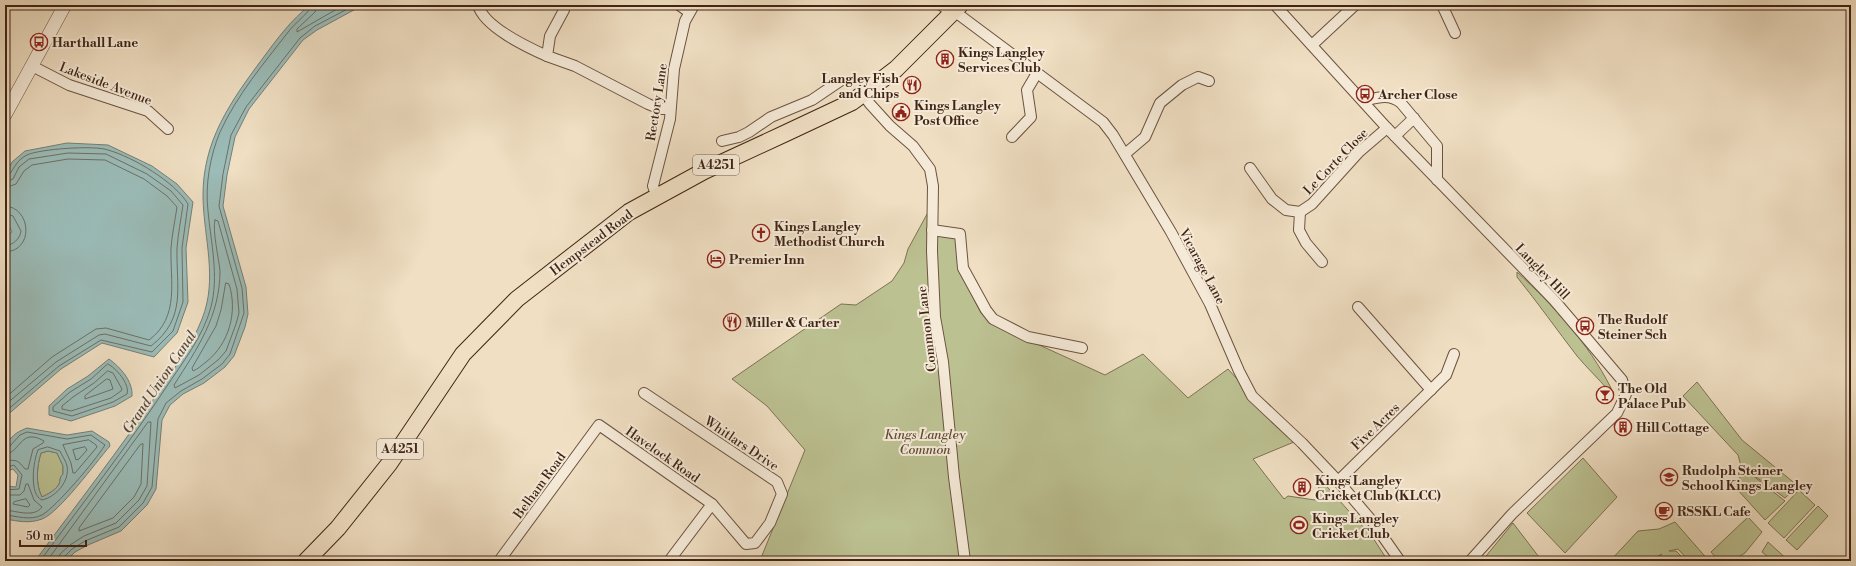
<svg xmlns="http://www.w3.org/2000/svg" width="1856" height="566" font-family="'Libre Bodoni',serif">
  <rect width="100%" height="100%" fill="#f0dfc3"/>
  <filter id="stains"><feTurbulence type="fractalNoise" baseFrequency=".005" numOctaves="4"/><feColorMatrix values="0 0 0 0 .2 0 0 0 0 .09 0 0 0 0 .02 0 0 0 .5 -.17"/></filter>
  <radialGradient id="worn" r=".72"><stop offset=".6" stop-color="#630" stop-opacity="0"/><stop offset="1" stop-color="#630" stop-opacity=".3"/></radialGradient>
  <g fill="#bcc192" stroke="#7e7253">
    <polygon points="932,205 930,232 957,236 959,270 981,313 991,323 1105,375 1143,354 1188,398 1228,369 1294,442 1253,459 1284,499 1288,496 1315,500 1321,480 1373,538 1388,561 764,561 761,558 805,450 767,406 732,379 841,304 856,305 892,281 904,263 908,249"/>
    <path d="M1517,272c36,33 72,72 94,116l-3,2c-10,-12 -21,-22 -31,-34 -20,-26 -39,-53 -60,-79z"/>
    <polygon points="1697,382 1742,440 1798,486 1785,498 1741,466 1738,455 1683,396"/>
    <path d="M48,451l9,2 6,13v8c-4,4 -2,6 -4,10 -3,6 -11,10 -17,13 -7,-13 -5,-31 -1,-44z"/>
    <polygon points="1583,458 1617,497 1565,553 1527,513"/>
    <polygon points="1747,471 1785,501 1765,520 1736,488 1735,482"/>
    <polygon points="1799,490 1815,505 1784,538 1768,523"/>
    <polygon points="1818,506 1828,516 1797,550 1786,540"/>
    <polygon points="1748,517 1762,532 1745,553 1732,561 1719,561 1711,552"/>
    <polygon points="1675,522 1709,561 1689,561 1678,549 1669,551 1676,551 1686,561 1651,561 1662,554 1649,561 1610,561 1638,531 1659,529"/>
    <polygon points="1513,523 1542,561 1482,561"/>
    <polygon points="1768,542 1789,561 1773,561 1762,552"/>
  </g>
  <g fill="#9bbcb8" stroke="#777f76" fill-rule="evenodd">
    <path d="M310,5h53l-46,25 -14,10 -54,69 -14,28 -8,38 -4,31 23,81 2,27 -3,13 -11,29 -9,11 -21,16 -21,11 -13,11 -8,15 -6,69 -9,16 -26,26 -33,14 -13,7 -9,9h-31c42,-57 85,-112 124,-170 15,-23 33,-46 43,-72 16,-40 2,-80 1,-121 -1,-57 28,-97 60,-140 14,-19 28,-38 47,-53z"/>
    <polygon points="67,143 108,145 152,166 177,184 193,202 186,248 188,302 177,333 154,357 102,343 61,369 5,417 5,237 12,232 5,218 5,176 12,162 25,151"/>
    <path d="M109,359c11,8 24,22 23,37l-17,10 -44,15 -22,-6v-9l18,-17 21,-13z"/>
    <path d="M27,428l40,7 25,-4 17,11 1,4c-14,16 -51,67 -68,73 -13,5 -24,2 -37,0v-33l11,1 2,-12 -5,-6 -8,3c0,-22 -2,-35 22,-44zM48,451l9,2 6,13v8c-4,4 -2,6 -4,10 -3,6 -11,10 -17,13 -7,-13 -5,-31 -1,-44z"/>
  </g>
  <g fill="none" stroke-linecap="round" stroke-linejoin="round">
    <g stroke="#6e7066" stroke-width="1">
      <polyline points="317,5 315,12 297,29 297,32 344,5"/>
      <path d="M5,177l4,-2c5,-7 9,-16 18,-20 12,-6 68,-10 81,-5 25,7 67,32 80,54l-6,44 1,54 -10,29 -21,21 -51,-12 -42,26 -54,46"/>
      <path d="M5,182l8,-3 6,-12 10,-8 39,-6 38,1 41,20 24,17 12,14c-2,14 -5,29 -6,43 -1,39 10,70 -26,98l-46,-12 -6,1 -43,27 -51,43"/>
      <path d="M5,188l11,-4 8,-13 8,-6 36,-6 37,1 39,19 23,17 10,11c-2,14 -5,27 -6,41 -1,33 9,69 -22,92l-43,-12 -10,1 -44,28 -47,41"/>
      <path d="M5,206c26,1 30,45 0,46"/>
      <path d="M5,213l8,3 8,15c-1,8 -8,14 -16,15"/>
      <path d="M215,220l3,1 19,68 2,24 -3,11 -10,27 -8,9 -19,15 -24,13 -1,-3c23,-36 46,-69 46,-114 -1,-12 -8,-41 -5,-51z"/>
      <path d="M226,283l3,1c9,28 0,60 -23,78 -4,3 -8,7 -13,9l-1,-3 24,-42 5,-16z"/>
      <path d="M108,364c8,4 22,20 19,30l-14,8 -41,14 -19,-5v-4l17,-15 21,-13z"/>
      <polygon points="108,371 113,373 122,389 121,391 111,398 71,411 62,409 62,406 73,397 94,383"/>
      <polygon points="107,379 110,380 113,389 85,399 85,396"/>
      <polygon points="89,440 96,445 97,447 75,473 73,473 71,463 63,445"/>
      <polygon points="143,444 141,484 134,497 113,518 79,531 79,528 140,445"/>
      <path d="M48,447l12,4c2,5 6,10 7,15 3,15 -11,31 -25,34 -13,-5 -9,-39 -4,-50z"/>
      <polygon points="85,447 87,450 79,459 76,460 73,450"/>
      <path d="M5,449l4,-2 11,-12 7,-3 40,7 24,-4 14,10c-9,15 -49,62 -63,70 -12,6 -25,1 -37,0"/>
      <path d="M5,454c16,-1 15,-27 39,-13l-1,2 -10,6 -5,20h-3c-6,-8 -10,-11 -20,-7"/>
      <polyline points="5,468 14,465 22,475 19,489 5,490"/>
      <path d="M5,495h15l4,-4 2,-7h2l6,16 8,7c-8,11 -25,4 -37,3"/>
      <polygon points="26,499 30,505 28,507 13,504 14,502"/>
      <path d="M40,561c42,-57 86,-113 125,-172 17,-26 38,-52 46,-82 8,-31 0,-64 -3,-96 -3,-26 2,-55 12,-79 17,-37 44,-69 69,-101 5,-7 22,-20 23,-26"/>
      <polyline points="47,561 148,422 151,422 147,486 139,500 116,523 84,536 70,545 60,554 58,561"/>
      <polyline points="63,561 64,557 72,549 85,541 119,527 143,503 152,487 158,419 166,403 181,391 202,379 222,364 230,354 244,313 242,288 219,206 223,174 231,135 246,107 300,38 315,26 355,5"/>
    </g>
    <defs>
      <g id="minor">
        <path d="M478,5c6,22 49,42 69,51"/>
        <polyline points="679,5 689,12"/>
        <polyline points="941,5 952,13"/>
        <polyline points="1275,5 1387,128 1554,300 1622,380 1626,394 1617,413 1512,514 1470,561"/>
        <polyline points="1442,5 1455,33"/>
        <polyline points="564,10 550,36 547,56 575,66 648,104 660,109 670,109"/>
        <polyline points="954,11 1103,122 1113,135 1171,232 1210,304 1239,371 1252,396 1302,443 1338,481 1372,521 1400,561"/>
        <polyline points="1312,45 1355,5"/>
        <polyline points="32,66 69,85 148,111 168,129"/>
        <polyline points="863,94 870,104 890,126 913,146 930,169 933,186 932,251 935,317 943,362 954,477 965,561"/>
        <path d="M1363,101c13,-3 26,-8 38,2l36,43v34"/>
        <polyline points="1395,136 1414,118"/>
        <polyline points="1012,137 1031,117 1027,90 1037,73"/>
        <polyline points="722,141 739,137 749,132 771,117 812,100 840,81"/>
        <polyline points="1125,154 1145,137 1160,103 1182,85 1198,77 1209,81"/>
        <polyline points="1250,168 1272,199 1286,210 1300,212 1312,204 1359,152 1387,128"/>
        <polyline points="657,197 653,186 670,119 674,69 685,21 694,5"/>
        <polyline points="1300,212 1299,230 1306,243 1322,262"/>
        <polyline points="932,230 960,234 963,268 986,310 993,319 1028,337 1082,348"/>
        <polyline points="1358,307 1431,390"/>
        <polyline points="1338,481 1446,375 1454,354"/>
        <polyline points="499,561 599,425 712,504 746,544 755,543 770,523 782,494 777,482 644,393"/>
        <polyline points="669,561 712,504"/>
      </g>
      <polyline id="tertiary" points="5,115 65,5"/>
      <polyline id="primary" points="306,561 338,528 389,464 463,354 517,299 629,212 704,171 786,133 852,102 863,94 896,69 960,5"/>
    </defs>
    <use href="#minor" stroke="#6c5340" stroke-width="12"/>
    <use href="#tertiary" stroke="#6c5340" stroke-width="14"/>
    <use href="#primary" stroke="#402414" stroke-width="18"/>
    <use href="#minor" stroke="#f5ead8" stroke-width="10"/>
    <use href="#tertiary" stroke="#f5ead8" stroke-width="13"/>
    <use href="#primary" stroke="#f0dfc3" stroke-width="16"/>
  </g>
  <defs>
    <symbol id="bus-ring" viewBox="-11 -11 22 22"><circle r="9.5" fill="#f5ead8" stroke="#8f2418" stroke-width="1.5"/><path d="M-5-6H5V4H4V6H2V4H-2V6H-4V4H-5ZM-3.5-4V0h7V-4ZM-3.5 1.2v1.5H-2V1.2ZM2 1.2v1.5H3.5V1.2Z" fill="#8f2418"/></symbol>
    <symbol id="building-ring" viewBox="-11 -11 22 22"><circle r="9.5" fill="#f5ead8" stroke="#8f2418" stroke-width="1.5"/><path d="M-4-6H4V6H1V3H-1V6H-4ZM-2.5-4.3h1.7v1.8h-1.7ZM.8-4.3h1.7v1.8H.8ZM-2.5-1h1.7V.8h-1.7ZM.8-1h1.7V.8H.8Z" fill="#8f2418"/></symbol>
    <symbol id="restaurant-ring" viewBox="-11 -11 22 22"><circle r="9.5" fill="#f5ead8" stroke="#8f2418" stroke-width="1.5"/><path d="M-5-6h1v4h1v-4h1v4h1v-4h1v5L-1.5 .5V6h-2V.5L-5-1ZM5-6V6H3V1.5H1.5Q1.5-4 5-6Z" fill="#8f2418"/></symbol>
    <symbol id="civic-ring" viewBox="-11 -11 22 22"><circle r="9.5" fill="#f5ead8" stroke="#8f2418" stroke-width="1.5"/><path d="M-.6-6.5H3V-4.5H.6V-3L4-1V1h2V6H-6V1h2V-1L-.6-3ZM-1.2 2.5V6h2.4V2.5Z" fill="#8f2418"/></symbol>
    <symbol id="church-ring" viewBox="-11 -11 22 22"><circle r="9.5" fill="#f5ead8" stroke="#8f2418" stroke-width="1.5"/><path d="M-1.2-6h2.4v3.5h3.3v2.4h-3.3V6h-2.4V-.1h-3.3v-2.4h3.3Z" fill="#8f2418"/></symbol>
    <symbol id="hotel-ring" viewBox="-11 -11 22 22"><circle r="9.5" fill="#f5ead8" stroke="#8f2418" stroke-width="1.5"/><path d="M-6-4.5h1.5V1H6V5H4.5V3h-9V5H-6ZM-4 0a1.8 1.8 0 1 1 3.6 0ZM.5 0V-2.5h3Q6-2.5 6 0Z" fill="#8f2418"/></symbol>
    <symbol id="bar-ring" viewBox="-11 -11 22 22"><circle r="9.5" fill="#f5ead8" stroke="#8f2418" stroke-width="1.5"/><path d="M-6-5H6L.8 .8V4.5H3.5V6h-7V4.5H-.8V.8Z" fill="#8f2418"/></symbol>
    <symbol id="school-ring" viewBox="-11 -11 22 22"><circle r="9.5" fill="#f5ead8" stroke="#8f2418" stroke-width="1.5"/><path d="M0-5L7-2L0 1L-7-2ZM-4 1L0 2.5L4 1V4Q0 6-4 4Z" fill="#8f2418"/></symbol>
    <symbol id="cafe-ring" viewBox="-11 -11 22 22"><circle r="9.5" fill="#f5ead8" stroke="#8f2418" stroke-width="1.5"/><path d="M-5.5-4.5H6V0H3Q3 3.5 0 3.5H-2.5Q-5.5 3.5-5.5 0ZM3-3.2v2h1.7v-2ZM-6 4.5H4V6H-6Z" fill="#8f2418"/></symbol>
    <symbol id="stadium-ring" viewBox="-11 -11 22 22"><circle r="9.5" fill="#f5ead8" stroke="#8f2418" stroke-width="1.5"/><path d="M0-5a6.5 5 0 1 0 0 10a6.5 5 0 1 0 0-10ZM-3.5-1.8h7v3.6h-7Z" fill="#8f2418"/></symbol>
  </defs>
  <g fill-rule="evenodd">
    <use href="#bus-ring" x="29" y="32" width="20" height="20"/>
    <use href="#building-ring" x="935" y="49" width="20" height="20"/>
    <use href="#restaurant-ring" x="902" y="75" width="20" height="20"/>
    <use href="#bus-ring" x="1355" y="84" width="20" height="20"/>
    <use href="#civic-ring" x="891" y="102" width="20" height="20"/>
    <use href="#church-ring" x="751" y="223" width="20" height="20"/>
    <use href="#hotel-ring" x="706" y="249" width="20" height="20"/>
    <use href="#restaurant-ring" x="722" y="312" width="20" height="20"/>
    <use href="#bus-ring" x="1575" y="316" width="20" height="20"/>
    <use href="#bar-ring" x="1595" y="385" width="20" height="20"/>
    <use href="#building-ring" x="1613" y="417" width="20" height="20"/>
    <use href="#school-ring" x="1659" y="467" width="20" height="20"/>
    <use href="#building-ring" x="1292" y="477" width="20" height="20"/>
    <use href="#cafe-ring" x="1654" y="501" width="20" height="20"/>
    <use href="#stadium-ring" x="1289" y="515" width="20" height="20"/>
  </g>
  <g text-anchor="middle" stroke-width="4" stroke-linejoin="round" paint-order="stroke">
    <g fill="#f5ead8" stroke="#765f4f" stroke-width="1">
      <rect x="693" y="155" width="46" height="20" rx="3"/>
      <rect x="377" y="439" width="46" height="20" rx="3"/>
    </g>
    <g font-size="12" font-weight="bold" fill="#402414">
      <text x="716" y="169">A4251</text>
      <text x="400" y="453">A4251</text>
    </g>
    <g font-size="13" font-weight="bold" fill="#402414" stroke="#f5ead8" text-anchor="start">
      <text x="52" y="47">Harthall Lane</text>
      <text x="958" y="57">Kings Langley<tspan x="958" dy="15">Services Club</tspan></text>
      <text x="899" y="83" text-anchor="end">Langley Fish<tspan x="899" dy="15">and Chips</tspan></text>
      <text x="1378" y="99">Archer Close</text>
      <text x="914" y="110">Kings Langley<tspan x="914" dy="15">Post Office</tspan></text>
      <text x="774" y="231">Kings Langley<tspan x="774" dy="15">Methodist Church</tspan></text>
      <text x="729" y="264">Premier Inn</text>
      <text x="1598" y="324">The Rudolf<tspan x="1598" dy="15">Steiner Sch</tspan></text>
      <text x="745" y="327">Miller &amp; Carter</text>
      <text x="1618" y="393">The Old<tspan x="1618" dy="15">Palace Pub</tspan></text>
      <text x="1636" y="432">Hill Cottage</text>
      <text x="1682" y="475">Rudolph Steiner<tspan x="1682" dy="15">School Kings Langley</tspan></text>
      <text x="1315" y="485">Kings Langley<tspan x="1315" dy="15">Cricket Club (KLCC)</tspan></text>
      <text x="1677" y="516">RSSKL Cafe</text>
      <text x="1312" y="523">Kings Langley<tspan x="1312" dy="15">Cricket Club</tspan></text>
    </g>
    <g font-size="13" fill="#402414" stroke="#f5ead8">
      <text transform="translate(106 83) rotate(21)" y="5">Lakeside Avenue</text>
      <text transform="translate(656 102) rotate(-81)" y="5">Rectory Lane</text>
      <text transform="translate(1335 161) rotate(-46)" y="5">Le Corte Close</text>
      <text transform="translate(591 242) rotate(-37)" y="5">Hempstead Road</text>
      <text transform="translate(1203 266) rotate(62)" y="5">Vicarage Lane</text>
      <text transform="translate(1543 271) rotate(46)" y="5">Langley Hill</text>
      <text transform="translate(926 329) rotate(-97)" y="5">Common Lane</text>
      <text transform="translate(1375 426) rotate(-44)" y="5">Five Acres</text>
      <text transform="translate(742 443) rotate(34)" y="5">Whitlars Drive</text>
      <text transform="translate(663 454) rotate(35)" y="5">Havelock Road</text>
      <text transform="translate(539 485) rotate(-54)" y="5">Belham Road</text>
    </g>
    <g font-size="13" font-style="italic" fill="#5f4b34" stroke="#f5ead8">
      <text x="925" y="439">Kings Langley<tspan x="925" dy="15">Common</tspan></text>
    </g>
    <g font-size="14" font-style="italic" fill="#574a3d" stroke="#f5ead8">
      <text transform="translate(159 382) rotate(-56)" y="5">Grand Union Canal</text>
    </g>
  </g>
  <rect width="1856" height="566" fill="none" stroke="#f0dfc3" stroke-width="20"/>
  <rect x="6" y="6" width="1844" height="554" fill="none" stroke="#402414" stroke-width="2"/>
  <rect x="10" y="10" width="1836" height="546" fill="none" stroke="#402414"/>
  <path d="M20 540v6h66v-6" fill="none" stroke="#402414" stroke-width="2"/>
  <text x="26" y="540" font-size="12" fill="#402414" stroke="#f5ead8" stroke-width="3" paint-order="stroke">50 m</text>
  <rect width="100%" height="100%" filter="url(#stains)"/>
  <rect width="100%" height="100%" fill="url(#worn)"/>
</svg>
